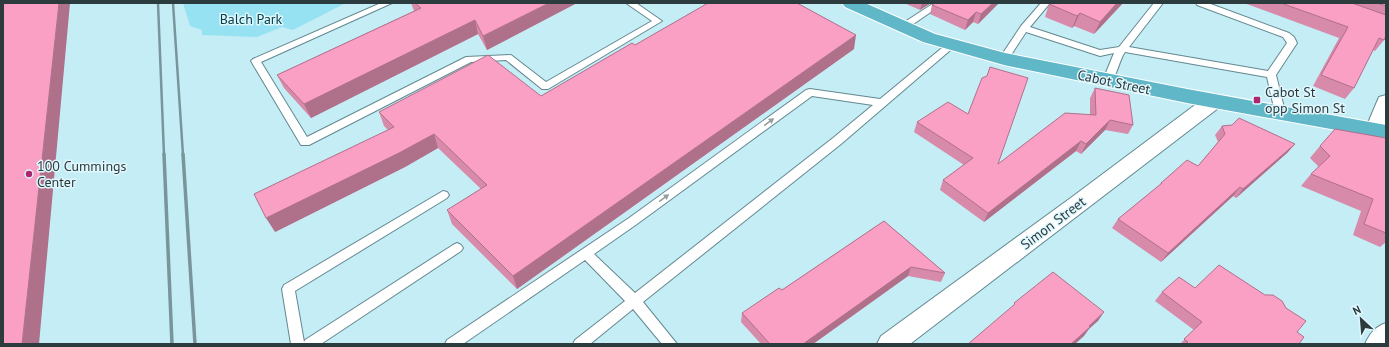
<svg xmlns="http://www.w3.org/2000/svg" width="1389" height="347" font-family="'PT Sans',sans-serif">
  <rect width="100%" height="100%" fill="#c5edf6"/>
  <polygon fill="#97e2f2" points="183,3 346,3 293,30 282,27 257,37 202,35 202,30 190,26"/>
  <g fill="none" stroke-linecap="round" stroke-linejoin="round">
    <defs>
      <g id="service">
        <polygon points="381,3 392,3 261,62 307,137 466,57 511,55 546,82 652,21 626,3 636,3 662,21 548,89 542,89 506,60 471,62 309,145 301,145 251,61 253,59"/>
        <polygon points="934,3 944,3 906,29 900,29 898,27 900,25"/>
        <path d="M1041,3h9l-20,24 70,23 19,-3 35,-44h9l-34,44 139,24 19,-28 -4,-6 -86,-32 -1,-2h12l81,30 5,4 3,6 -21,32 9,37 -5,3 -5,-3 -8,-35 -142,-25c-6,8 -9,29 -17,31l-5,-3 11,-27 -14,3 -74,-24 -19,29h-6l-2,-2 22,-33z"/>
        <path d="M951,42l3,1 2,2 -2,2 -113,97 -198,158 34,42h-15l-29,-35 -43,35h-17l2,-4 50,-39 -40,-41 -122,84h-18l2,-4 182,-122 177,-128 4,-1 70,10 68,-56zM812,96l61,9 -40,33 -198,155 -41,-39 43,-30z"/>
        <polygon points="443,191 447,192 449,195 447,198 295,291 304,342 305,340 453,245 457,243 461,245 463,248 461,251 321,344 291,344 282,289 284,285"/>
      </g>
      <g id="minor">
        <polygon points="1214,94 1221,96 1224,101 1221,106 910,344 877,344 881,336 1072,197 1207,96"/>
        <polygon points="1386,95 1386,128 1382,135 1375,137 1368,135 1365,130 1379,97"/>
        <path d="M1386,323v21h-21c5,-11 10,-17 21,-21z"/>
      </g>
      <polygon id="trunk" points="842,3 865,3 935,34 1005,53 1187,89 1386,125 1386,139 1187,103 1004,65 923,42 845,7"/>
    </defs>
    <use href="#service" stroke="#638890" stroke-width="2"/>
    <use href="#minor" stroke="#638890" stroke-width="2"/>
    <use href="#trunk" stroke="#fff" stroke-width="2"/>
    <use href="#service" fill="#fff" fill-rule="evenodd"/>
    <use href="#minor" fill="#fff" fill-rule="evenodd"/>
    <use href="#trunk" fill="#5fb7c7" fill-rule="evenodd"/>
    <g stroke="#79959b" stroke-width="2.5">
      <polyline points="158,3 164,155"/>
      <polyline points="173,3 183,155"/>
    </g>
    <g stroke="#79959b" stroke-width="3.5">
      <polyline points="164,154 172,344"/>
      <polyline points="183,154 195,344"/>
    </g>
  </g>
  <g fill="#d78aa9">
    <polygon points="411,3 575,3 575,4 487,50 478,34 311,118 284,88 277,75 414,11"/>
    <polygon points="904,3 931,3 920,10"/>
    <polygon points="935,3 999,3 978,24 973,22 965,30 930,14 932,5"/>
    <polygon points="1051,3 1123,3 1094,34 1074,26 1072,28 1045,17 1049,4"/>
    <polygon points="1244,3 1386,3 1386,36 1384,40 1375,51 1373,50 1354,88 1345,99 1313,86 1339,38"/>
    <polygon points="635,45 854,49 517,289 452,224 447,210 481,189 438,148 405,167 275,232 388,130 384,126 379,112 541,96"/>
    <polygon points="1095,88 1133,125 1128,134 1105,130 1081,154 1076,151 984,222 940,190 943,180 964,165 914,132 917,122 998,164 1090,114 1090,98"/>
    <polygon points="1222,126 1295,144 1287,153 1236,198 1233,196 1161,262 1112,228 1118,219 1159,186 1161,183 1198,166 1218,142 1215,135"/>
    <polygon points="1386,138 1386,242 1380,247 1353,235 1361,211 1301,186 1311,174 1319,167 1310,158 1320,146"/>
    <polygon points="884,221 945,273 941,282 908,276 813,344 761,344 741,322 742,313 782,290"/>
    <polygon points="1195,288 1297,332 1299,344 1180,344 1194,330 1155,301 1162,292"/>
  </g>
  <g fill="#af708a">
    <polygon points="59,3 70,3 39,344 22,344"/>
    <polygon points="549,3 575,3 575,4 487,50 483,36"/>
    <polygon points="922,3 931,3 920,10"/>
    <polygon points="993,3 999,3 978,24 981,14"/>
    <polygon points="1117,3 1123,3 1094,34 1100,22"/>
    <polygon points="976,12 973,22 965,30 968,20"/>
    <polygon points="1080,13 1074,26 1072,28 1077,16"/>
    <polygon points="475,20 478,34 311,118 304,104"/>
    <polygon points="856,35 854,49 517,289 513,276"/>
    <polygon points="1110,120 1105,130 1081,154 1086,144"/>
    <polygon points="434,134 438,148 405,167 275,232 266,218"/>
    <polygon points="1081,141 1076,151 984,222 988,213"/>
    <polygon points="1295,144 1287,153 1236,198 1243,189"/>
    <polygon points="1240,187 1233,196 1161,262 1168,253"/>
    <polygon points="911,267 908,276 813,344 803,344"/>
    <polygon points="1104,312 1098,321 1089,329 1084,336 1075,344 1071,344 1089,326"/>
  </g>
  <g fill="#faa0c5" stroke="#af708a">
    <polygon points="3,3 59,3 22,344 3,344"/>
    <polygon points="415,3 549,3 483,36 475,20 304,104 277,75 421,8"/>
    <polygon points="708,3 797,3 856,35 513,276 447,210 487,185 434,134 399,153 266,218 254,194 394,127 379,112 488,55 541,96 632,43 635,45"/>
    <polygon points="935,3 993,3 981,14 976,12 968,20 932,5"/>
    <polygon points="1051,3 1117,3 1100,22 1080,13 1077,16 1049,4"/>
    <polygon points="1281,3 1352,3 1386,15 1386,36 1384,40 1379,38 1354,88 1321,75 1348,27"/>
    <polygon points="1377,3 1386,3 1386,6"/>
    <polygon points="990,67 1028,78 998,164 1065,113 1096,115 1095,88 1129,95 1133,125 1110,120 1086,144 1081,141 988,213 943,180 973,158 917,122 948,102 968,114 982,78 987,76"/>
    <polygon points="1239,118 1295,144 1243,189 1240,187 1168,253 1118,219 1162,183 1161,183 1187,160 1198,166 1225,134 1222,126 1232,125"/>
    <polygon points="1335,129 1386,138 1386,233 1364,224 1373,199 1311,174 1330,156 1320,146"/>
    <polygon points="884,221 945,273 911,267 803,344 770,344 742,313 779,288 782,290"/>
    <polygon points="1219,265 1265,295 1273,295 1282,301 1286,308 1306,321 1297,332 1304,337 1299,344 1186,344 1188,342 1184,339 1202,322 1162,292 1179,277 1195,288"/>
    <polygon points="1053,272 1104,312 1089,326 1090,327 1071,344 968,344 1015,304 1014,303"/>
  </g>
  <defs><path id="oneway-solid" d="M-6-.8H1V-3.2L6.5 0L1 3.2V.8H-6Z"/></defs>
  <g fill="#959d9e">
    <use href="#oneway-solid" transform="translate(769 122) rotate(-36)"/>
    <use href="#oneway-solid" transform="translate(664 198) rotate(-36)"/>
  </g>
  <g fill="#ad276e" stroke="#dff7fd" stroke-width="1.5">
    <rect x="1253" y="96" width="8" height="8" rx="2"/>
    <circle cx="29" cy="174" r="4"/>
  </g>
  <g text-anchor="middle" stroke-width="3" stroke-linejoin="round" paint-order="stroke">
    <g font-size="14" fill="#03404a" stroke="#dff7fd">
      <text x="251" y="24">Balch Park</text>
    </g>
    <g font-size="14" fill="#2b3b3e" stroke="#dff7fd">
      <text transform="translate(1114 82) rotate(12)" y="5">Cabot Street</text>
      <text transform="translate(1053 223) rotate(-37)" y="5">Simon Street</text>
    </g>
    <g font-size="14" fill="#2b3b3e" stroke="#dff7fd" text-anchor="start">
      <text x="1265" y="97">Cabot St<tspan x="1265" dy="16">opp Simon St</tspan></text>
      <text x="37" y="171">100 Cummings<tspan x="37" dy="16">Center</tspan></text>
    </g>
  </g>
  <rect width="1389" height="347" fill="none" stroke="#2b3b3e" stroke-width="8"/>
  <g transform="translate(1361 319) rotate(334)" stroke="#dff7fd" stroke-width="3" paint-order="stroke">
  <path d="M0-3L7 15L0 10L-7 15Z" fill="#2b3b3e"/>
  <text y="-6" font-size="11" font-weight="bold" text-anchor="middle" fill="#2b3b3e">N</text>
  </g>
</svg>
